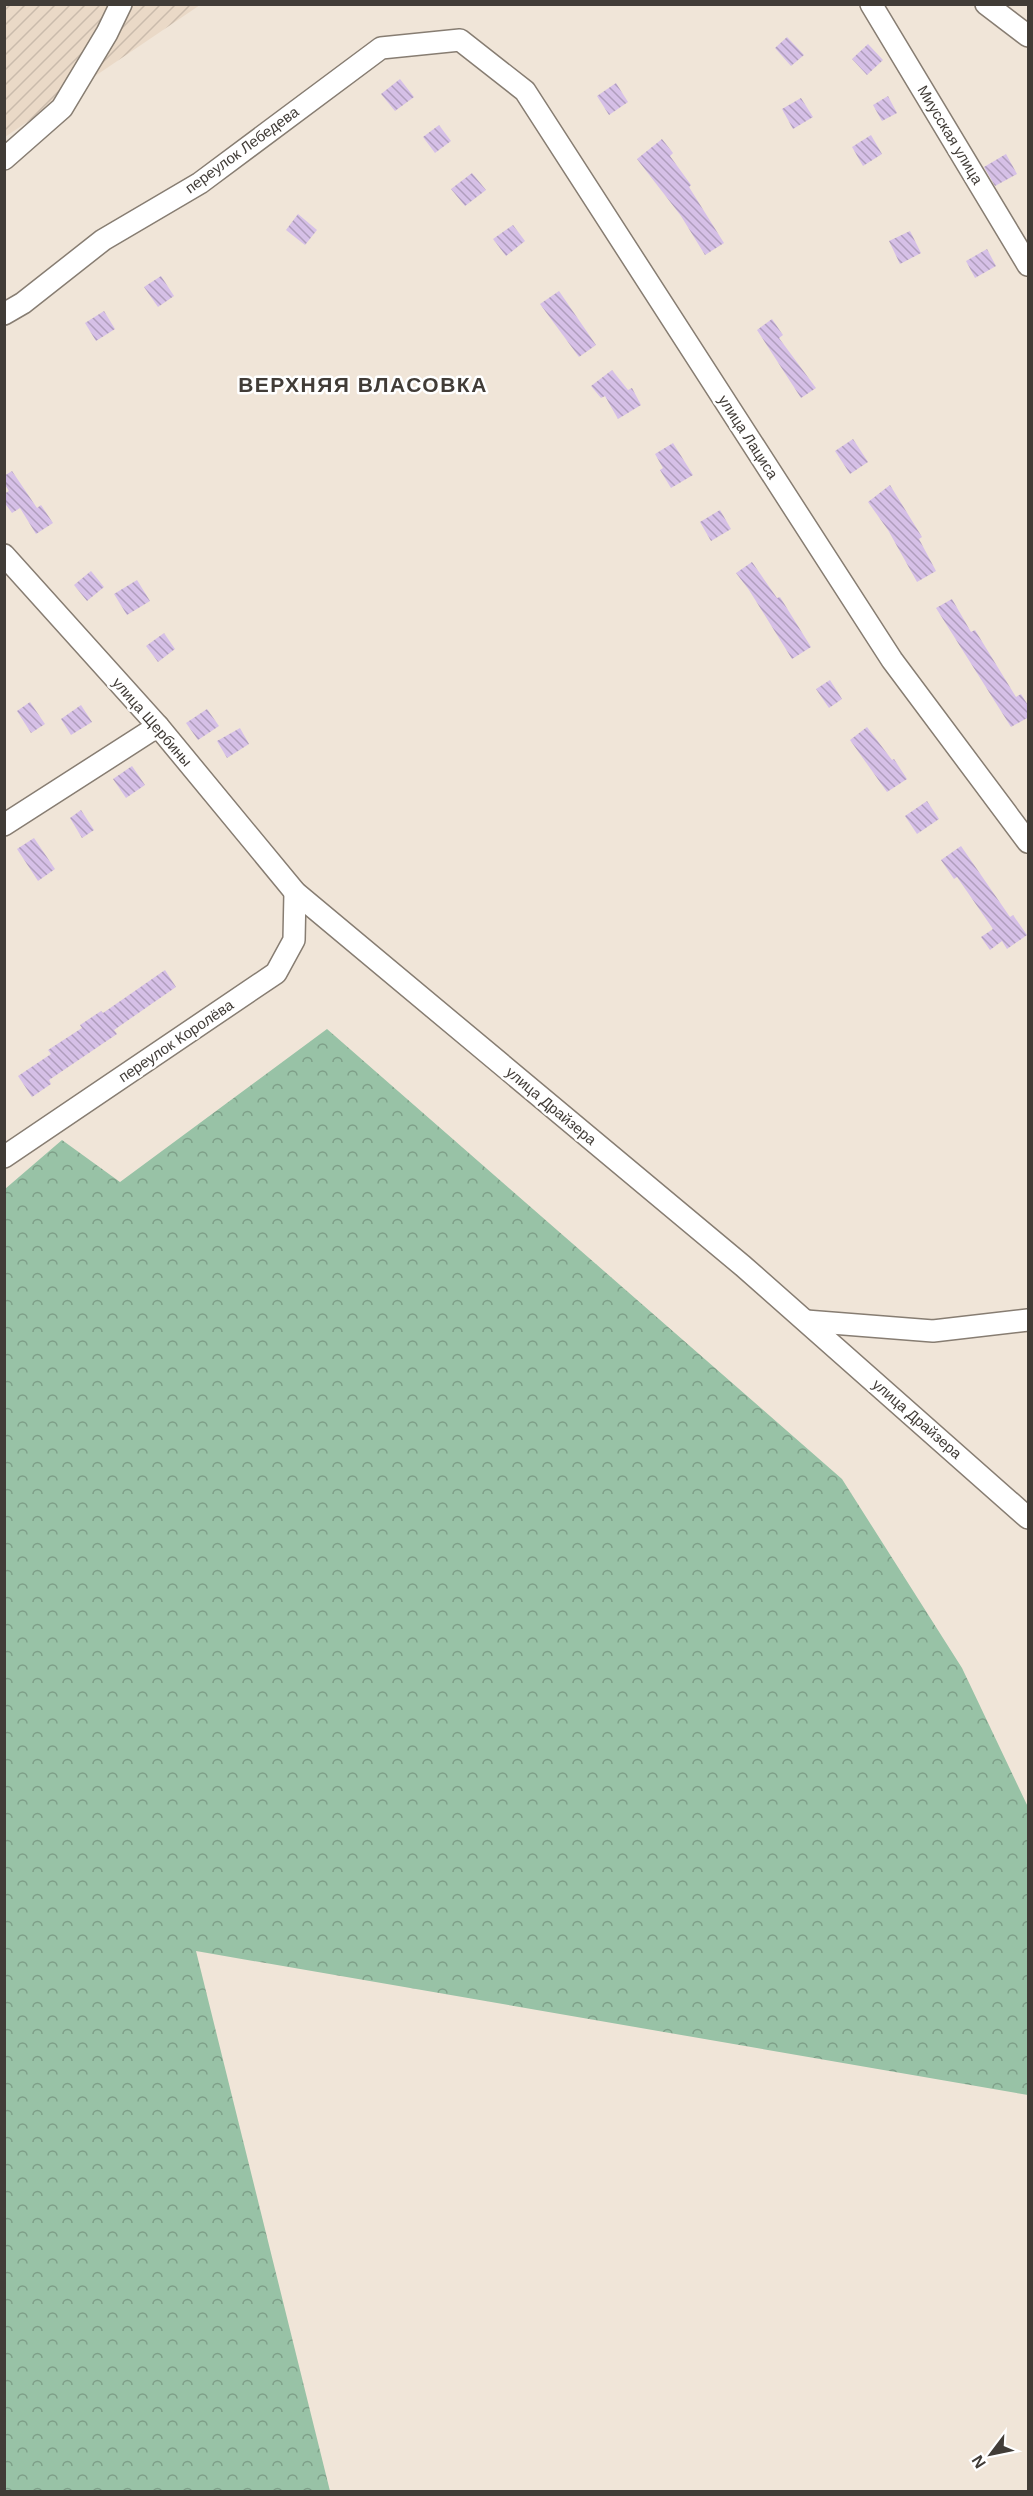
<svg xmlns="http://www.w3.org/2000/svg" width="1033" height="2496" font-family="Helvetica,sans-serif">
  <defs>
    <pattern id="industrial-furrows" width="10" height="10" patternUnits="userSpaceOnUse" patternTransform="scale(1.5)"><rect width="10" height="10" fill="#ead9c7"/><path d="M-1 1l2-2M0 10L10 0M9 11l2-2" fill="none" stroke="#cabbac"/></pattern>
    <pattern id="forest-crowns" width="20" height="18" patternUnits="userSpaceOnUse" patternTransform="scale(1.5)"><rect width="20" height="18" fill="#98c2a6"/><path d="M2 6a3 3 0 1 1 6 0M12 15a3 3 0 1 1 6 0" fill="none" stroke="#7e9f88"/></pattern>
    <pattern id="building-back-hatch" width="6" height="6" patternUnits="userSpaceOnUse" patternTransform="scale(1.5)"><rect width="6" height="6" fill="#d6c0e7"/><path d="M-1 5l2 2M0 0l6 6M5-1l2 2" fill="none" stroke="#af9dbc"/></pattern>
  </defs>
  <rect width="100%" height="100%" fill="#f0e5d8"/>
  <polygon fill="url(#industrial-furrows)" points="5,5 200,5 5,137"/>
  <polygon fill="url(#forest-crowns)" points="327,1029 842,1479 962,1668 1028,1807 1028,2095 196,1951 330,2491 5,2491 5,1189 62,1140 120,1182"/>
  <g fill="url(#building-back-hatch)">
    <polygon points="787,37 804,55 791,66 775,48"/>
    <polygon points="868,44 883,60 867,75 852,59"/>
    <polygon points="400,79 414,97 395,111 381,94"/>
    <polygon points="616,83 628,102 609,115 597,96"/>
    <polygon points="888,96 897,113 882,121 873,105"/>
    <polygon points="801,98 813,117 793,129 782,109"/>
    <polygon points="439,125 451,141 435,153 423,137"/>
    <polygon points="871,135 882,154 863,166 852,147"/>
    <polygon points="662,139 673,153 670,156 691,185 689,187 724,243 705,255 681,216 637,159"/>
    <polygon points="1006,154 1017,174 995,186 984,167"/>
    <polygon points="472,173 486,190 465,206 451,189"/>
    <polygon points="298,214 317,230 305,245 286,230"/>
    <polygon points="513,225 525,241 506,256 493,239"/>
    <polygon points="910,231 921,253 900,264 889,241"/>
    <polygon points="987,249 996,266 975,278 966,261"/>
    <polygon points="161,276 174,296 158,307 144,287"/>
    <polygon points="559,291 596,345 579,357 540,304"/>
    <polygon points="104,311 115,329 96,341 85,323"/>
    <polygon points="772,319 783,335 779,338 816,388 801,398 757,330"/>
    <polygon points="612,370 628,390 632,388 641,405 618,419 605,396 601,398 591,386"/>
    <polygon points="853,439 868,462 850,474 835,451"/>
    <polygon points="673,443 693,475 671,488 660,470 663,468 655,454"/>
    <polygon points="12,471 37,508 41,505 53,523 36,534 20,508 12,513 4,502 4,494 9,491 4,483 4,476"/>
    <polygon points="890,485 922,537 919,539 936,571 917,582 888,530 868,502"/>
    <polygon points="720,510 731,529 711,541 700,522"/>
    <polygon points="752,562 777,598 780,597 811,647 792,659 749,590 736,573"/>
    <polygon points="91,571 104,587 87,601 74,585"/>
    <polygon points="137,580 150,601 127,615 114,594"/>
    <polygon points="952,599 971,632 975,630 1016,697 1021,694 1029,707 1029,717 1011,727 936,608"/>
    <polygon points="164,633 175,649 158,662 146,646"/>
    <polygon points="830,680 842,699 829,708 816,689"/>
    <polygon points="30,702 45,724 31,733 17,711"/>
    <polygon points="81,705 92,722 71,735 61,719"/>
    <polygon points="207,709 219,726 198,740 186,723"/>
    <polygon points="867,727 892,760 894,759 907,779 887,792 850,740"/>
    <polygon points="240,728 249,744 227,758 217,741"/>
    <polygon points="132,766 145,785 126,798 113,779"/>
    <polygon points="927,801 939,819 917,834 905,816"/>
    <polygon points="81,810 94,830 82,838 70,818"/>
    <polygon points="34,838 55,869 38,881 17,849"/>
    <polygon points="961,846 1010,917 1013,915 1027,935 1007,949 1002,941 990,950 981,937 993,929 957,877 954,879 941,860"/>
    <polygon points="165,970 176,987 114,1030 117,1034 49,1080 51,1084 32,1097 18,1076 51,1054 48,1050 82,1028 80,1025 101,1011 103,1013"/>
  </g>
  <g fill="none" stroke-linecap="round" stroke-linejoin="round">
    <defs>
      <g id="minor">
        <polyline points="871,4 1028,265"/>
        <polyline points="986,4 1028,36"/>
        <polyline points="4,159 62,108 107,33 121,4"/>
        <polyline points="4,314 23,303 103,240 200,183 381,48 460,40 525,91 892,660 1028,842"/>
        <polyline points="4,555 158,726 295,892 743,1266 1028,1518"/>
        <polyline points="4,825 158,726"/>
        <polyline points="4,1157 276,973 294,940 295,892"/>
        <polyline points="806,1321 933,1331 1028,1320"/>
      </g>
    </defs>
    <use href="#minor" stroke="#877d72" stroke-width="24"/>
    <use href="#minor" stroke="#fff" stroke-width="21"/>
  </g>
  <g text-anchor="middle" stroke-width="5" stroke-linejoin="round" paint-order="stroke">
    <g font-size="15" fill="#413c37" stroke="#fff">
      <text transform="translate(950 135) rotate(59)" y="5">Миусская улица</text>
      <text transform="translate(242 150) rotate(-36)" y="5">переулок Лебедева</text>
      <text transform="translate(748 437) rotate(57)" y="5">улица Лациса</text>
      <text transform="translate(152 722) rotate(49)" y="5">улица Щербины</text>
      <text transform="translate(176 1041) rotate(-34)" y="5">переулок Королёва</text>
      <text transform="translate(551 1106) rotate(40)" y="5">улица Драйзера</text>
      <text transform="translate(917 1419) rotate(41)" y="5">улица Драйзера</text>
    </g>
    <g font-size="21" font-weight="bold" letter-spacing="1.5" fill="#413c37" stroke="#fff">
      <text x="363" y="392">ВЕРХНЯЯ ВЛАСОВКА</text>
    </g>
  </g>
  <rect width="1033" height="2496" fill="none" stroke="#413c37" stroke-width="12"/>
  <g transform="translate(991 2454) rotate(238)" stroke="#ffffff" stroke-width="4.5" paint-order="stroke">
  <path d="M0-4.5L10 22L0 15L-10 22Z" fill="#413c37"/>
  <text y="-9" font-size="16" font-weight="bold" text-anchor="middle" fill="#413c37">N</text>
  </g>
</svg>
